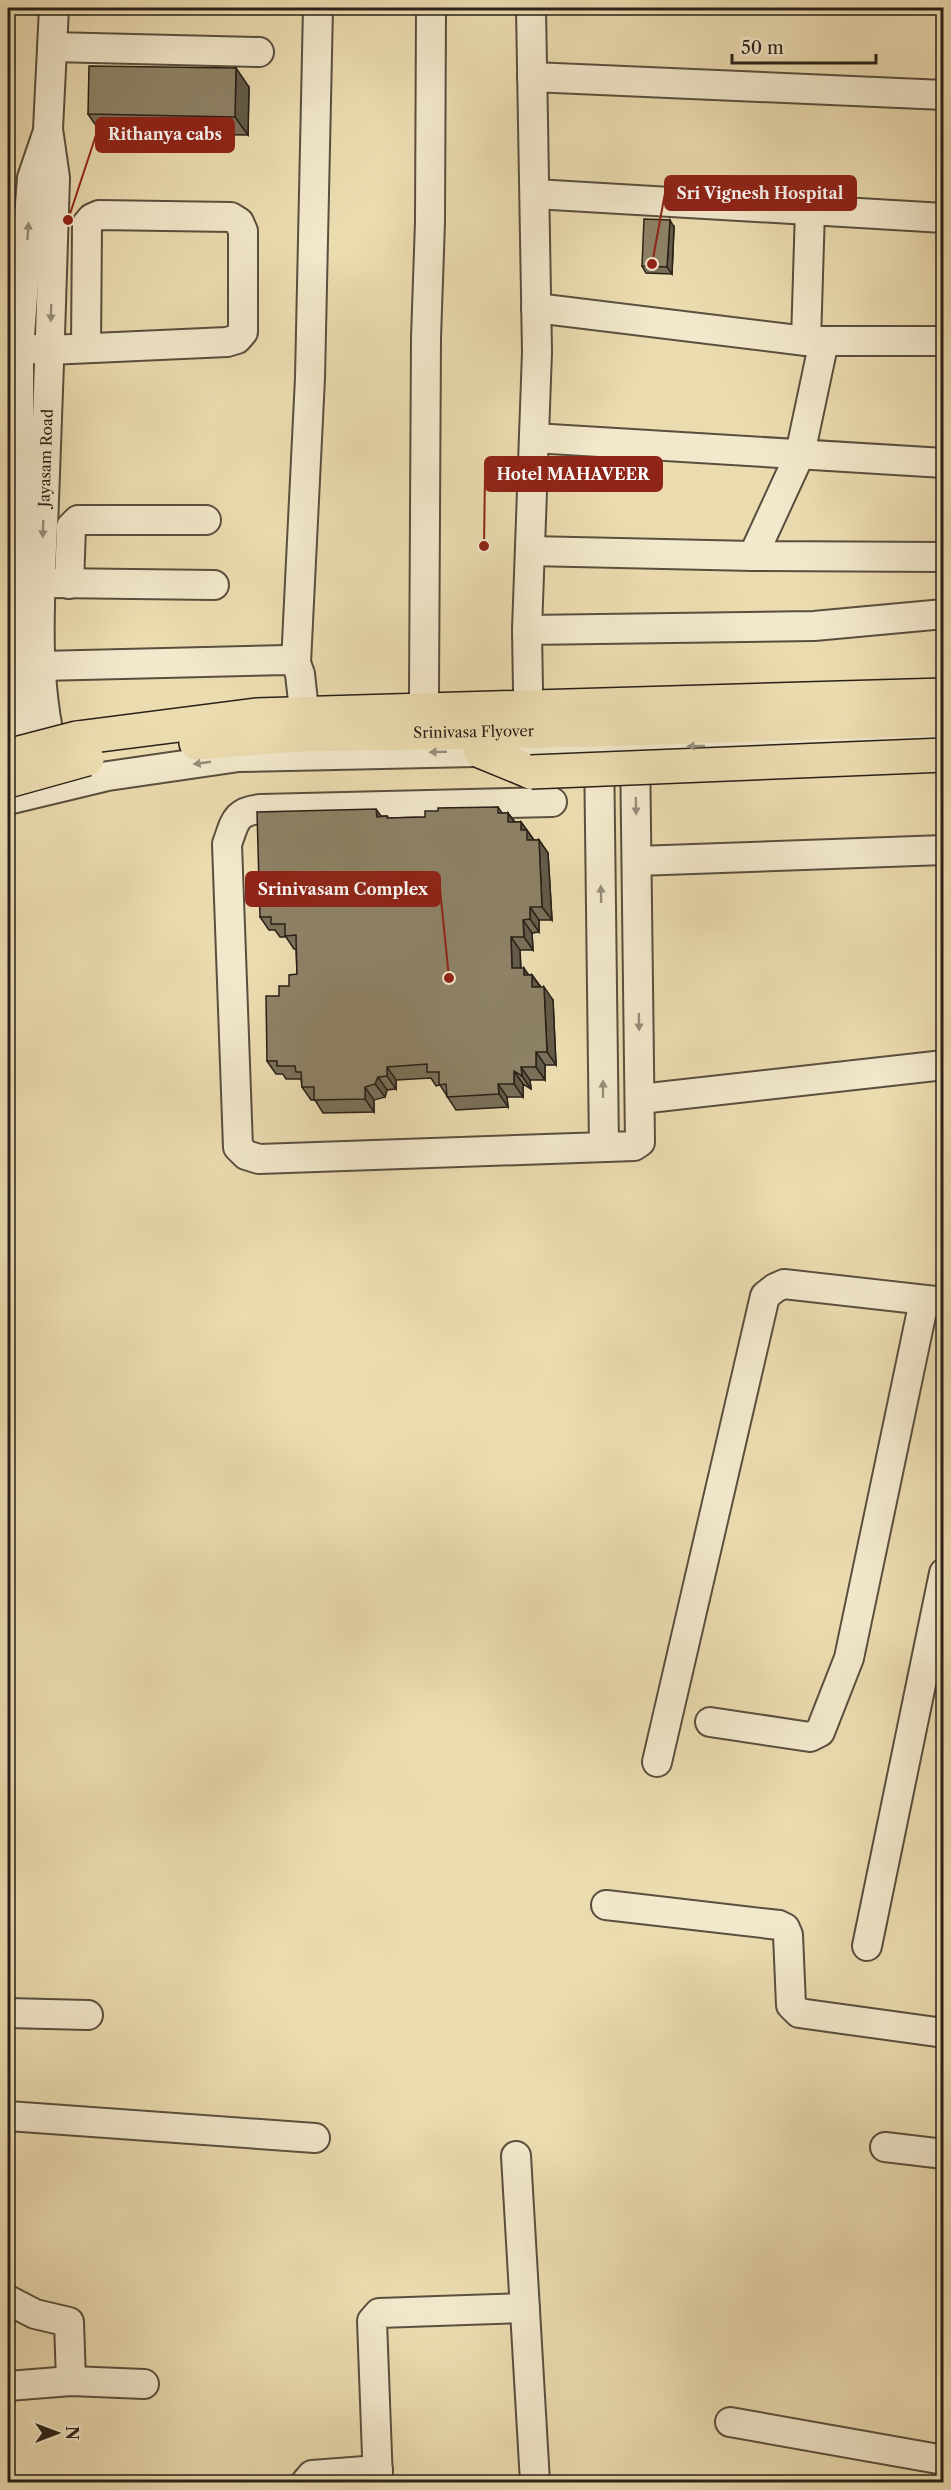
<svg xmlns="http://www.w3.org/2000/svg" width="951" height="2490" font-family="'Libre Caslon Text',serif">
  <rect width="100%" height="100%" fill="#ebdcb0"/>
  <filter id="stains"><feTurbulence type="fractalNoise" baseFrequency=".00333" numOctaves="4"/><feColorMatrix values="0 0 0 0 .2 0 0 0 0 .09 0 0 0 0 .02 0 0 0 .5 -.17"/></filter>
  <radialGradient id="worn" r=".72"><stop offset=".6" stop-color="#630" stop-opacity="0"/><stop offset="1" stop-color="#630" stop-opacity=".3"/></radialGradient>
  <g fill="none" stroke-linecap="round" stroke-linejoin="round">
    <defs>
      <g id="minor">
        <path d="M54,8l-6,121 7,49c-3,107 -7,215 -11,322 -3,89 -13,182 13,267"/>
        <polyline points="52,47 259,52"/>
        <polyline points="532,77 944,95"/>
        <polyline points="535,194 944,218"/>
        <polyline points="536,308 806,341 944,341"/>
        <polyline points="806,341 810,210"/>
        <polyline points="824,341 800,454 753,556 944,557"/>
        <polyline points="31,349 49,350 227,342 237,339 243,332 243,231 239,222 231,217 99,215 92,218 87,224 86,348"/>
        <polyline points="534,438 944,463"/>
        <polyline points="530,551 753,556"/>
        <polyline points="52,583 214,585"/>
        <polyline points="69,584 71,527 78,520 206,520"/>
        <polyline points="527,630 814,626 944,614"/>
        <polyline points="296,663 310,378 318,8"/>
        <polyline points="41,666 287,660 296,663 300,674 303,701"/>
        <polyline points="528,690 527,630 537,352 531,8"/>
        <polyline points="424,693 426,338 430,222 431,8"/>
        <polyline points="599,747 604,1147"/>
        <polyline points="35,773 27,739 19,677 19,349 32,178 47,134"/>
        <polyline points="8,800 108,776 239,757 793,745 944,737"/>
        <path d="M552,802l-291,7c-26,2 -26,13 -34,35l11,303 8,8 13,4 375,-13 6,-4 -5,-395"/>
        <polyline points="637,861 944,850"/>
        <polyline points="640,1099 944,1065"/>
        <polyline points="710,1722 810,1737 820,1732 849,1658 924,1301"/>
        <polyline points="657,1762 765,1296 775,1288 784,1284 944,1302"/>
        <polyline points="606,1905 779,1925 785,1928 788,1935 791,2005 799,2013 944,2033"/>
        <polyline points="867,1946 944,1573"/>
        <polyline points="8,2013 88,2015"/>
        <polyline points="8,2116 315,2138"/>
        <polyline points="885,2147 944,2154"/>
        <polyline points="516,2156 535,2482"/>
        <polyline points="8,2300 35,2314 69,2322 71,2381"/>
        <polyline points="8,2386 71,2381 144,2384"/>
        <polyline points="730,2422 944,2460"/>
        <polyline points="306,2482 312,2475 378,2470"/>
        <polyline points="378,2482 372,2321 379,2313 525,2308"/>
      </g>
      <g id="major">
        <polyline points="77,738 256,715 944,695"/>
        <path id="s1" d="M196,743l103,-8 300,-5 345,-11"/>
        <polyline points="480,751 531,772"/>
      </g>
    </defs>
    <use href="#minor" stroke="#5a4f3e" stroke-width="32"/>
    <use href="#major" stroke="#292018" stroke-width="36"/>
    <use href="#minor" stroke="#f2e8cc" stroke-width="28"/>
    <use href="#major" stroke="#ebdcb0" stroke-width="33"/>
    <defs>
      <g id="major-bridge">
        <polyline points="8,756 77,738"/>
        <polyline points="531,772 944,755"/>
        <polyline points="8,781 87,759"/>
      </g>
    </defs>
    <use href="#major-bridge" stroke="#292018" stroke-width="36" stroke-linecap="butt"/>
    <use href="#major-bridge" stroke="#ebdcb0" stroke-width="33"/>
  </g>
  <g fill="#7a7059" stroke="#292018" stroke-width="1.5">
    <polygon points="249,87 248,135 101,133 88,114"/>
    <polygon points="674,227 672,274 646,273 642,266"/>
    <polygon points="498,807 502,813 508,813 515,822 521,822 534,840 539,840 548,853 552,920 539,920 539,932 532,933 533,950 520,950 521,968 529,975 532,975 541,987 553,1000 556,1065 545,1065 545,1080 530,1080 531,1089 523,1084 523,1097 507,1097 508,1107 456,1110 440,1085 436,1086 431,1078 396,1080 396,1089 387,1090 385,1097 374,1100 374,1112 323,1113 315,1100 311,1100 302,1087 301,1079 286,1079 283,1074 276,1074 267,1061 279,996 289,986 297,974 296,949 294,949 286,937 280,937 275,930 269,930 260,917 381,816 387,816 389,818 425,817"/>
  </g>
  <g fill="#635b48" stroke="#292018" stroke-width="1.5">
    <polygon points="236,68 249,87 248,135 235,117"/>
    <polygon points="670,220 674,227 672,274 667,267"/>
    <polygon points="376,809 386,823 377,817"/>
    <polygon points="508,813 517,826 508,822"/>
    <polygon points="521,822 536,843 536,853 521,830"/>
    <polygon points="539,840 548,853 552,920 542,907"/>
    <polygon points="530,907 539,920 539,932 530,919"/>
    <polygon points="523,920 532,933 533,950 524,937"/>
    <polygon points="511,937 520,950 521,981 512,968"/>
    <polygon points="524,968 532,980 532,975 541,988 542,1000 524,975"/>
    <polygon points="544,987 553,1000 556,1065 547,1052"/>
    <polygon points="536,1052 545,1065 545,1080 536,1067"/>
    <polygon points="387,1067 396,1080 396,1089 387,1076"/>
    <polygon points="521,1067 530,1080 531,1089 522,1076"/>
    <polygon points="514,1071 523,1084 523,1097 514,1084"/>
    <polygon points="378,1077 387,1090 385,1097 375,1084"/>
    <polygon points="498,1084 507,1097 508,1107 499,1094"/>
    <polygon points="365,1087 374,1100 374,1112 365,1099"/>
  </g>
  <g fill="#8e8267" stroke="#292018" stroke-width="1.5">
    <polygon points="89,66 236,68 235,117 88,114"/>
    <polygon points="644,219 670,220 667,267 642,266"/>
    <polygon points="498,807 498,813 508,813 508,822 521,822 521,830 527,830 527,840 539,840 542,907 530,907 530,919 523,920 524,937 511,937 512,968 524,968 524,975 532,975 532,987 544,987 547,1052 536,1052 536,1067 521,1067 522,1076 514,1071 514,1084 498,1084 499,1094 447,1097 446,1084 439,1085 439,1072 427,1072 427,1064 387,1067 387,1076 378,1077 375,1084 365,1087 365,1099 314,1100 314,1087 302,1087 301,1072 296,1072 295,1066 277,1066 277,1061 267,1061 266,996 279,996 279,986 289,986 289,975 297,974 296,935 285,936 285,924 271,924 271,917 260,917 257,812 376,809 377,817 387,816 387,818 425,817 425,811 438,811 438,808"/>
  </g>
  <defs><path id="oneway-solid" d="M-6-.8H1V-3.2L6.5 0L1 3.2V.8H-6Z" transform="scale(1.5)"/></defs>
  <g fill="#988e7b">
    <use href="#oneway-solid" transform="translate(28 231) rotate(-86)"/>
    <use href="#oneway-solid" transform="translate(51 313) rotate(92)"/>
    <use href="#oneway-solid" transform="translate(43 529) rotate(92)"/>
    <use href="#oneway-solid" transform="translate(696 746) rotate(179)"/>
    <use href="#oneway-solid" transform="translate(438 752) rotate(178)"/>
    <use href="#oneway-solid" transform="translate(202 763) rotate(172)"/>
    <use href="#oneway-solid" transform="translate(636 806) rotate(89)"/>
    <use href="#oneway-solid" transform="translate(601 894) rotate(-91)"/>
    <use href="#oneway-solid" transform="translate(639 1022) rotate(89)"/>
    <use href="#oneway-solid" transform="translate(603 1089) rotate(-90)"/>
  </g>
  <g text-anchor="middle" stroke-width="4.5" stroke-linejoin="round" paint-order="stroke">
    <g font-size="15" fill="#292018" stroke="#f2e8cc">
      <text transform="translate(46 458) rotate(-88)" y="5">Jayasam Road</text>
      <text dy="5" stroke="none"><textPath href="#s1" startOffset="278">Srinivasa Flyover</textPath></text>
    </g>
  </g>
  <path fill="none" stroke="#8f2418" stroke-width="2" d="M68 220L96 135M652 264L665 193M484 546L485 474M449 978L440 889"/>
  <g fill="#8f2418" stroke="#f2e8cc" stroke-width="2">
    <circle cx="68" cy="220" r="6"/>
    <circle cx="652" cy="264" r="6"/>
    <circle cx="484" cy="546" r="6"/>
    <circle cx="449" cy="978" r="6"/>
  </g>
  <g fill="#8f2418" stroke="#8f2418" stroke-width="2">
    <rect x="96" y="118" width="138" height="34" rx="6"/>
    <rect x="665" y="176" width="191" height="34" rx="6"/>
    <rect x="485" y="457" width="177" height="34" rx="6"/>
    <rect x="246" y="872" width="194" height="34" rx="6"/>
  </g>
  <g font-size="16" text-anchor="middle" font-weight="bold" fill="#fff">
    <text x="165" y="140">Rithanya cabs</text>
    <text x="760" y="199">Sri Vignesh Hospital</text>
    <text x="573" y="480">Hotel MAHAVEER</text>
    <text x="343" y="895">Srinivasam Complex</text>
  </g>
  <rect width="951" height="2490" fill="none" stroke="#ebdcb0" stroke-width="30"/>
  <rect x="9" y="9" width="933" height="2472" fill="none" stroke="#292018" stroke-width="3"/>
  <rect x="15" y="15" width="921" height="2460" fill="none" stroke="#292018" stroke-width="1.5"/>
  <g transform="translate(57 2433) rotate(90)" stroke="#f2e8cc" stroke-width="4.5" paint-order="stroke">
  <path d="M0-4.5L10 22L0 15L-10 22Z" fill="#292018"/>
  <text y="-9" font-size="16" font-weight="bold" text-anchor="middle" fill="#292018">N</text>
  </g>
  <path d="M732 54v9h144v-9" fill="none" stroke="#292018" stroke-width="3"/>
  <text x="741" y="54" font-size="18" fill="#292018" stroke="#f2e8cc" stroke-width="4.5" paint-order="stroke">50 m</text>
  <rect width="100%" height="100%" filter="url(#stains)"/>
  <rect width="100%" height="100%" fill="url(#worn)"/>
</svg>
